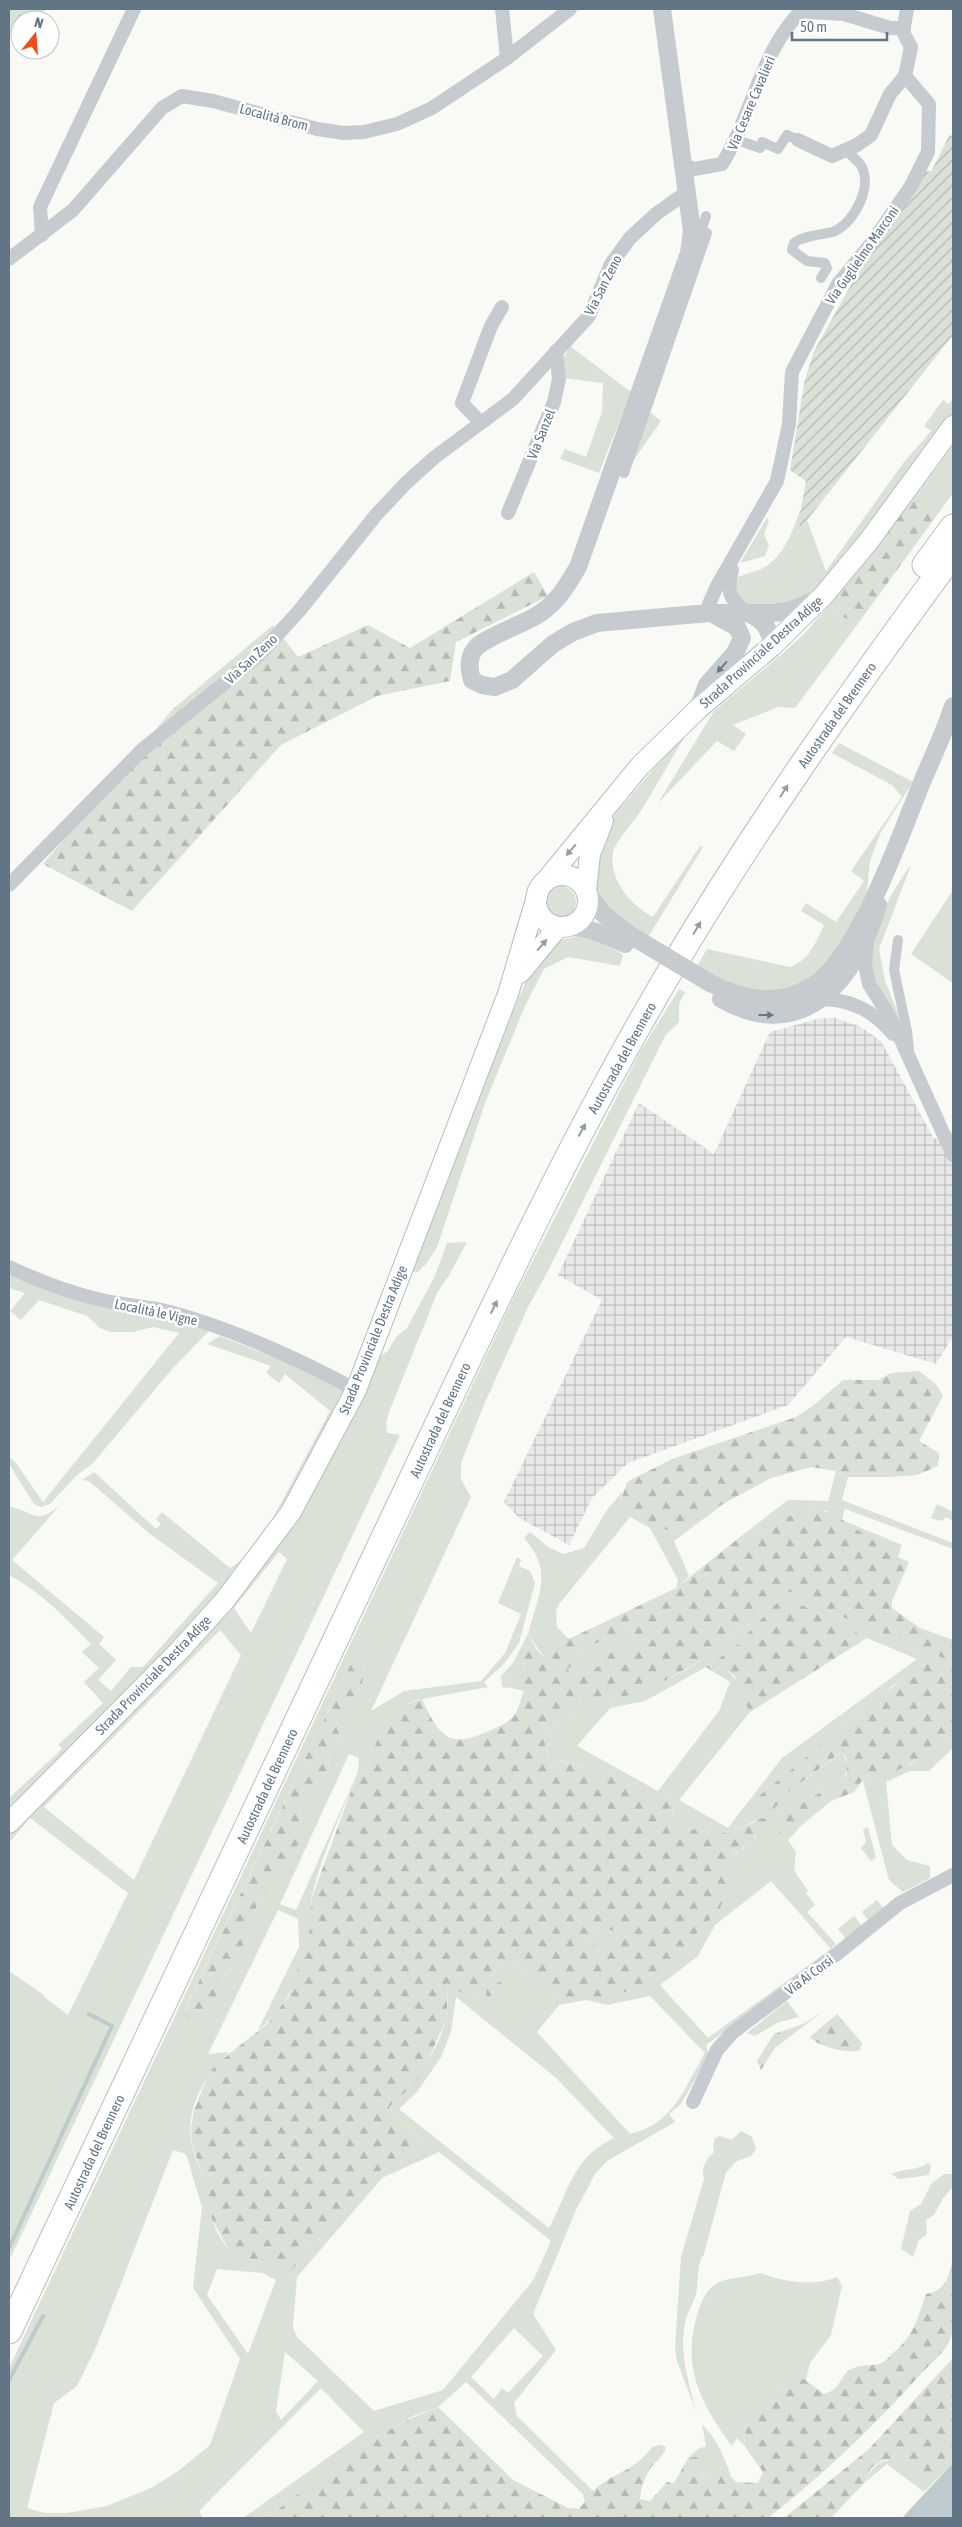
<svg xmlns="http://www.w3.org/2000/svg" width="962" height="2527" font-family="'Asap Condensed',sans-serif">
  <defs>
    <pattern id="industrial-grid" width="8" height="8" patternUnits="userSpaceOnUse" patternTransform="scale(1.25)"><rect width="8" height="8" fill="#e7e8e7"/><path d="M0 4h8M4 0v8" fill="none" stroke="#bfc1c1"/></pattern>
    <pattern id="forest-firs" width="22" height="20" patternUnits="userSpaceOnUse" patternTransform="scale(1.25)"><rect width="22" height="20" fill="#dae1d7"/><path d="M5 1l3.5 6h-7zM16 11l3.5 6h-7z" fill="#b4bbb4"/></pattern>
    <pattern id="garden-furrows" width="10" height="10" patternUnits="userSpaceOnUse" patternTransform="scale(1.25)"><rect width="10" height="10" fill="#dae1d7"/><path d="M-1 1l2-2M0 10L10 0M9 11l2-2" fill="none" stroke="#b4bbb4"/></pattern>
  </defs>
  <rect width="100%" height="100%" fill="#f9f9f6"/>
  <polygon fill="url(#industrial-grid)" points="821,1018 835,1018 859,1026 881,1041 934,1139 953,1129 953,1336 936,1364 846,1337 788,1405 628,1463 592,1498 569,1545 519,1518 504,1502 602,1300 558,1275 639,1103 714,1154 770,1032"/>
  <g fill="#dae1d7" fill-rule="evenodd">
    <polygon points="570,346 631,392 599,473 560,459 565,449 586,457 602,412 603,383 563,378 564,357"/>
    <path d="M953,398v19l-140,178 -26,11 -37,1 -13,-11 -2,-14 3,-5c7,-3 16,-5 23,-8 22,-10 32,-38 39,-59l1,18 6,-8 19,51 78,-109 27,-31 -7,-5 19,-26 6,4z"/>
    <polygon points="649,411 661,421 631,464"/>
    <path d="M953,445v48l-16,22c-5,-11 -7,-20 -20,-21z"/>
    <polygon points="767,518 769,520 764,535 769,545 765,556 740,563"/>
    <polygon points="840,592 838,610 847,619 860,621 795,708 778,707 733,725 746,734 734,751 717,741 658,803 714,711 782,654 805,633"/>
    <path d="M685,736c-15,25 -29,51 -45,76 -6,10 -26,31 -27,41 -4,28 18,52 40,64l47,-71 3,1 -56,92 -28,-15 -23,-31 4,-56 13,-20 43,-51z"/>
    <path d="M839,743l74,39 -32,50 -11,29 -3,30 -18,38 -13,24 -28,27 -23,10 -33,2 -56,-24 11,-19 83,18c19,-6 26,-25 34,-42l-23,-14 5,-8 30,19 28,-41 -13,-10 51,-74 -10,-12 -60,-32z"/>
    <path d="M911,865l-32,84 6,32 14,35c-6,-4 -10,-11 -15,-17 -29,-42 0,-98 27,-134z"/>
    <circle cx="560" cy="902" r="16"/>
    <polygon points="953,890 953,983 911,954"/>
    <path d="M575,937c20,1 32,7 48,18l-3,11 -52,-9 -24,12 -19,37 -40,97 -48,144 -10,16 -9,9h-9l62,-163 55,-128 25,-36 13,-6z"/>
    <path d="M679,989l6,3 -6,12v18l-14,14 -116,233 -21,38 -45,100 -22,56v16l10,18 -100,214 33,-20 77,-10 24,-28 16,-39 -23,-11 19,-46 4,3 -2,6 11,5 5,12 -16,60 -15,21 -20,18 4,5 -71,13 -9,4 -30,34 -13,36 -7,-1c-16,39 -36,81 -46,122 -2,9 0,18 -1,27 -6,40 -19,83 -53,108l41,-83 -1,-28 -20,-9 -70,144 21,-2c-24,22 -45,59 -37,93 4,17 12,33 18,50 2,8 1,15 2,23 2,12 12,25 18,34l46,15 12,7 90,-102 51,-25c-11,-17 -31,-20 -40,-40 25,-20 55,-64 58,-96 1,-9 0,-19 0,-28l28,11c14,-14 24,-34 45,-35l24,32 15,14 -22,27 93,102c43,-9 55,-47 75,-81l-55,-57 -43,9 6,-10 35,-8 40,-40 12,-18 19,-18 10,-26 4,-30 11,-6 1,-5 8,1 3,-4v-21l-16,9 -4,-1c-7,4 -13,4 -20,8l-16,-7 -19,1 -9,-12 2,-7 -8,-17 -17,3 -40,-22 -53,-16h-8l-4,-21 4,-7 12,-7 20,-20 15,-5 12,2 64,-23 52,-30 15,-12 32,-35 10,-7 12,-2 48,24 113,46v8l-30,-5 -31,21 -10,12 -15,9 -78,66 -8,28 5,-7 55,-41c8,7 7,19 2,27l-63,35v24l8,1 8,12 -2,18 14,21 -2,2 9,12 -8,7 29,32 -5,5 2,2 -127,94 3,10 -28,49 -12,10 6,8 -68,39 -12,13 -20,38 -42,102 23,36 -42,53 3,13 76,75 -8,13 -2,-10 -117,-112 -28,25 -23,8 -43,25 -106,78h-23l121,-86 -43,-44 -122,123 4,7h-194v-150l505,-1071 126,-245zM790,1599l77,39 50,21 -135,99 -54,70 -49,-28 71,-88c-5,-15 -15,-40 -29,-45l-7,5 16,10 -11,29 -61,80 -81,-45 33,-38 35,-7 61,-34 27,-18zM356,1653l9,14c-3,19 -6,45 -27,53l-1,9 4,9 -12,17 -1,15 -22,25 -7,15 3,20 -45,75 -10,38 -12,8v13l-47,56 -4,-9zM349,1754l10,4 -1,14 -62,138 -16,-6zM771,1881l60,68 -123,89 -48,-53 38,-29 17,-31zM456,1997l99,80 59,61c-42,20 -45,53 -65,90l-150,-119 18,-17 24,-35 10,-25zM173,2150l13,4 16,53 -9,81 47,71 -30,86 -33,27 -26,16 -44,18 -40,7h-22l-18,-5 27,-105 23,-17 20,-41zM439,2152l112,89 -17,38 -91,111 -69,21 -77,-74 -4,-10 4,-50 85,-99zM217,2269l46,4 13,7 -28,74 -41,-59zM514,2328l29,28 -35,37 -6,-5 -8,11 -23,-22zM285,2352l33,29 -37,39 -5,-9z"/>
    <path d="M467,1242l-19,35 -10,14 -49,121 -3,12 1,9 13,2 -391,826v-290l35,24 -1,1 25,19 60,-122 -98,-75 -21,25v-11l221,-226 145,-247 13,-8 8,-14 11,-9 27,-50 13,-35zM279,1552l8,7 -36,74 -17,-25zM220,1630l21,25 -107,225 -90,-73z"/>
    <polygon points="9,1271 208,1329 209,1331 173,1368 92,1464 76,1476 50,1504 40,1507 34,1504 9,1464 9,1457 16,1463 43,1502 179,1333 153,1327 133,1332 110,1332 100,1328 87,1316 39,1300 21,1320 10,1311 25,1293 9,1288"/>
    <path d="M220,1336l94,37 27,15 3,4 -58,116 -56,77 -221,223v-10l53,-49 -4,-4 45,-42 -19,-21 15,-14 -17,-16 9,-8c-25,-26 -50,-52 -82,-69v-69c24,6 27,19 50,0l-47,54 92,77 -5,7 17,16 -18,20 13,11 20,-24h12l75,-84 -68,-49 -61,-53 -7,-1 12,-8 62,57 5,-5 -5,-5 6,-7 68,56 14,-9 29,-41 57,-107 -45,-37 -6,9 -13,-10 5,-7 -64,-22z"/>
    <polygon points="836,1471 848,1477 842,1500 953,1543 953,1549 845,1509 842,1520 902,1545 898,1557 827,1511 817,1514 808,1510 796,1517 788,1515 749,1542 735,1541 788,1500 828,1501"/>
    <path d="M623,1491l-3,12 10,14 -70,86 -4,8 1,16 12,12 -26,17 -15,-22c10,-39 26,-62 -4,-96l6,-6 18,15 16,7 20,-6 23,-38z"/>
    <polygon points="734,1496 674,1541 689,1576 676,1588 678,1580 650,1528 667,1530 684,1525"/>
    <polygon points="937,1504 953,1512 953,1521 946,1517 942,1521 931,1518"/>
    <path d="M631,1623l3,2 -2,21 -30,16 -8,8 -20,6 -8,-7 8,-4c5,-20 25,-21 41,-30 5,-4 11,-8 16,-12z"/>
    <polygon points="513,1663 523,1664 525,1669 515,1679 511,1688 502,1687 501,1676"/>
    <polygon points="953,1739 953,1748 929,1771 910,1771 886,1782 892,1845 907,1860 930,1866 930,1878 903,1892 889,1880 863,1781 913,1763 926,1752"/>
    <polygon points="868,1827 876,1858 871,1861 861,1848 866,1842 863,1830"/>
    <polygon points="877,1900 883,1908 868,1920 862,1912"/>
    <polygon points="854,1916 862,1926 845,1938 838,1929"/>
    <polygon points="604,1928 620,1933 616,1940 606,1949 590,1944 583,1938"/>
    <polygon points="787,2001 799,2017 779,2022 755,2036 747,2033"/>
    <path d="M741,2131l11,6 4,12 -5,7 -14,5 -11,11 -22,82c-8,10 -5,28 -8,40 -3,10 -9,19 -11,29 -6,30 4,62 12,91l-20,-53 -2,-15 6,-89 23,-78c-3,-12 2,-19 10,-27l-1,-6 2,-8 5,-2 12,4z"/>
    <path d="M928,2163l3,3 -2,9 -30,4 -8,-5c13,-6 26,-3 37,-11z"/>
    <polygon points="944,2174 953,2174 953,2187 943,2198 934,2215 926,2220 927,2234 919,2240 913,2257 901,2249 910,2211 921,2204 931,2184"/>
    <path d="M760,2273c24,9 53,14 77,4l5,9 -11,49 -21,28 -4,17 -2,-1 -18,10 -18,15h-11l-10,11 -3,30 -7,-7 -5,8c-29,-39 -50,-76 -36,-127 3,-11 7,-25 17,-33 12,-10 33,-7 47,-13z"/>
    <path d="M702,2425c13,10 24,36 29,51l-6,-6 -14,12 -10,-4 2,-8 -15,-12 10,-9 8,-3z"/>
    <path d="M898,2459l12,2 4,3 10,28 -37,-28 -22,18c8,-17 15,-22 33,-23z"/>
  </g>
  <g fill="url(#forest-firs)" fill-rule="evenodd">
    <polygon points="9,9 48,9 30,20 20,20 20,27 9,34"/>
    <path d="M917,494c13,1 15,10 20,21l-77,106 -13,-2 -7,-4 -2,-5 2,-18z"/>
    <polygon points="534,572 548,596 456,642 450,681 377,696 281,745 132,911 43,864 173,709 273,625 298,657 368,625 410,648"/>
    <polygon points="919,1371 936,1384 943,1396 919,1441 939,1453 938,1466 917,1475 889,1477 848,1477 836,1471 811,1467 771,1478 684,1525 667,1530 650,1528 630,1517 620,1503 627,1482 672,1459 796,1417 814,1405 843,1380 878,1380 891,1373"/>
    <path d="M808,1510c10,4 17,0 26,4l64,43 11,5 -17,39v7l28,20 33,12v22l-113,-46 -48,-24 -12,2 -10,7 -32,35 -15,12 -73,41 -43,12 -12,-2 -15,5 -20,20 -11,7 -5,7 4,21h7l54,16 40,22 17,-3 6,2 3,6 -3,16 9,12 19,-1 16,7c7,-4 13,-4 20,-8l5,1 21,-11 6,1 1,9 -5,5 -9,2 1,6 -3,4 -8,-1 -4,9 -5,-1 -3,3 -4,30 -10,26 -19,18 -12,18 -40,40 -35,8 -6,10 -21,-5 -27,5 -15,-14 -24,-32c-22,1 -31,21 -45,35l-13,-1 -15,-10v27l-2,12 -19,43 -11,18 -26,24c8,19 29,24 40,40l-51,25 -90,102 -12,-7 -46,-15 -18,-33 -3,-24 -17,-51 -1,-17 3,-17 13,-32 8,-13 52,-41 22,-28 20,-60 3,-39 46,-125 7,1 13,-35 30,-34 14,-5c15,32 24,51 62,34 8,-3 24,-10 30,-17 4,-6 7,-18 10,-25l-13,-3 4,-9 10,-10 -2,-5 -10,-1 15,-29 9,16 6,6 26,-17 107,-51 59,-47 14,1 38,-27 9,2zM631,1623l3,2 -2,21 -16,2 -22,22 -20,6 -7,-7 7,-4c5,-20 25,-21 41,-30 5,-4 11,-9 16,-12zM604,1928l16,5 -4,7h-6l-4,9 -16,-5 -6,-6z"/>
    <polygon points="790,1599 867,1638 750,1712 736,1685 735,1676 722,1667 714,1672 706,1667 733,1649 776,1604 783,1600"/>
    <polygon points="356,1653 365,1667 358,1710 338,1720 337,1729 341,1738 339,1752 329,1755 328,1770 306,1795 299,1810 302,1830 298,1844 257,1905 247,1943 235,1951 235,1964 221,1980 225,1994 207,2011 188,2020 184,2012"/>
    <path d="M930,1662l23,8v69l-76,43 -6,-3 -9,2 -8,11 -23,9 -29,24 -14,15 -9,-1 1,-24 63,-35 4,-6 -1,-17 -6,-4 -54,41 -12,15 -12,-2 -4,-10 109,-90c22,-13 38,-36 63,-45z"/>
    <polygon points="501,1982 505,1991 499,2001 493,2003 486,1999 487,1988 494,1983"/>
    <polygon points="821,2013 775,2048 761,2070 757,2061 774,2034 803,2024"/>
    <path d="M837,2014l25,29 -2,7c-9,5 -44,-4 -50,-13z"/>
    <path d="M953,2255c0,24 6,65 -4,87 -6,12 -21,24 -31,35 -46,51 -95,98 -150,141h-502c56,-40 106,-87 172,-111l75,73 55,28 11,1c5,-5 9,-13 14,-18 19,-18 44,-21 59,-44l9,-2 5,2c-2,10 -11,14 -16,22 -6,9 -9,19 -10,30l10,2 17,-19 7,1 14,-25 8,-1 8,3 -3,18 10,4 6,-8 8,-4 11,12 22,1 5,-11 -19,-27 3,-30 10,-11h11l18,-15 4,-10h14l20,15c17,-5 14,-14 24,-23 11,-8 23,-4 34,-8 4,-2 8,-7 11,-10 22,-18 24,-34 33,-59 22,-4 24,-20 27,-39z"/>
    <polygon points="953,2358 953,2463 924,2492 914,2464 910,2461 898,2459 883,2460 871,2468 865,2482 831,2518 784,2518 869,2449"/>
  </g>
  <polygon fill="url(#garden-furrows)" points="950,134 953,138 953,335 800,529 799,520 806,481 790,470 805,379 814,351 848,290 924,170 931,172"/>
  <polygon fill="#bdcace" points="953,2463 953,2518 902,2518"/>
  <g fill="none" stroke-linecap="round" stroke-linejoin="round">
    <g stroke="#bdcace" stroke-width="4">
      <polyline points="9,2248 112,2026 89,2014"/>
      <polyline points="9,2380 43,2316"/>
    </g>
    <defs>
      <g id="secondary">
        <circle cx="562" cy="901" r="26"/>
        <polyline points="544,883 640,766 698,709 772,646 823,596 868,542 953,426"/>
        <polyline points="586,891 590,854 603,821"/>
        <polyline points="520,973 558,927"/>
        <polyline points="9,1823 179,1651 225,1600 291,1512 356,1390 508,994 538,893"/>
      </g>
      <g id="motorway">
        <polyline points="925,565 953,527"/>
        <path d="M9,2331c123,-259 245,-519 368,-779 93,-195 182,-393 292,-579 87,-147 183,-282 284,-419"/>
      </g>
    </defs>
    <use href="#secondary" stroke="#b6bdc2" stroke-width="22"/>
    <use href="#motorway" stroke="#b9bdc0" stroke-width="27"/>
    <g stroke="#c6cbcf" stroke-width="10">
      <polyline points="743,142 760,148 762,142 778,149 787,135 798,140"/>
      <path d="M821,278l6,-10 -2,-5 -18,-2 -15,-11 2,-7c12,-9 27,-7 41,-12 20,-9 39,-47 25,-67 -4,-5 -10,-9 -14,-14"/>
      <polyline points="624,473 707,233 701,231 706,216"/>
      <polyline points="898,940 894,970 907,1031 909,1050"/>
    </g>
    <g stroke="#c6cbcf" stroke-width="14">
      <polyline points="502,9 507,58"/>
      <polyline points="804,9 808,12 844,14 890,28 904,28"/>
      <polyline points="798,140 832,156 857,145 871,135 890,94 905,76 911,47 903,32 907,9"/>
      <path d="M683,164l11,5 28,-5c31,-50 38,-113 81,-155"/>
      <polyline points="42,235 40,207 134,9"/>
      <polyline points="9,259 73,210 162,108 182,96 213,101 317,129 344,133 364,132 397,124 432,108 507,58 570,9"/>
      <polyline points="480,422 462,403 491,326 502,307"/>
      <polyline points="508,513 554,402 559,379 556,351"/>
      <path d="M732,570c-6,20 -3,30 15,42"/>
      <polyline points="709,613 709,604 717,586 777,481 789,424 792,372 838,284 870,245 911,186 928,152 929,104 905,76"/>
      <polyline points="9,885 142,750 259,655 299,611 376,515 406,483 435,457 513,399 589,316 611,264 630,238 656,214 687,192"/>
      <polyline points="867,941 865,965 869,984 893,1022 953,1155"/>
      <path d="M820,999c30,0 53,11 73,35"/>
      <path d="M9,1267c30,14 60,26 93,33 20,5 40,6 60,10 62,15 137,49 194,80"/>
      <polyline points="693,2102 717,2050 732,2033 838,1953 900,1903 953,1875"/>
    </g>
    <g stroke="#c6cbcf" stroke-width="18">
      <path d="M662,9l30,222 -3,22 -111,314c-10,17 -20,34 -36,45 -16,12 -59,25 -68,38 -6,9 -5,20 -2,30l10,5 13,2 17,-7 41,-36 20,-12 24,-9 112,-10h65l15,-2 29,-12"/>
      <path d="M748,613c16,8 22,15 24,33"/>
      <polyline points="698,709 707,685 735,653 742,638 737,627 713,614"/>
      <polyline points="586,891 603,914 630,935"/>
      <path d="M566,927c20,-1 41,8 59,17"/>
      <path d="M710,983c35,17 69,25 104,2 44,-29 86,-148 106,-198 11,-27 24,-53 33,-81"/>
      <path d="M721,999c83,47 135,-20 157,-94"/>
    </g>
    <use href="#secondary" stroke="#fff" stroke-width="20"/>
    <use href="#motorway" stroke="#fff" stroke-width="25"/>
    <polyline stroke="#c6cbcf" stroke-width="18" points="630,935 710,983"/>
  </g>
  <defs><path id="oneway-solid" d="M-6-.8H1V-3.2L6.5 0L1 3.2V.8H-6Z" transform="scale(1.25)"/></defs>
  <g fill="#667988">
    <use href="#oneway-solid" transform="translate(722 667) rotate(132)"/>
    <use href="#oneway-solid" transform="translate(766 1015)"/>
  </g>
  <g fill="#909ea9">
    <use href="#oneway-solid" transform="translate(784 791) rotate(-57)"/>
    <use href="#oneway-solid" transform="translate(571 850) rotate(131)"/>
    <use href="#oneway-solid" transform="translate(697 928) rotate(-59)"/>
    <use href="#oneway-solid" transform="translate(542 945) rotate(-49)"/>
    <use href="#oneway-solid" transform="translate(582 1130) rotate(-61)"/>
    <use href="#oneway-solid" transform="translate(494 1307) rotate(-64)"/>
  </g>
  <g text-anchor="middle" stroke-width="5" stroke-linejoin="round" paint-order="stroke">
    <g font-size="14" fill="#617584" stroke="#fff">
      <text transform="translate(751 103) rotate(-67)" y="5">Via Cesare Cavalieri</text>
      <text transform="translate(274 117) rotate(15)" y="5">Località Brom</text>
      <text transform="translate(862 255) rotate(-55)" y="5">Via Guglielmo Marconi</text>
      <text transform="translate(603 285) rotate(-63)" y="5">Via San Zeno</text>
      <text transform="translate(541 434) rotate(-68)" y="5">Via Sanzel</text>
      <text transform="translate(761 652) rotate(-42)" y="5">Strada Provinciale Destra Adige</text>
      <text transform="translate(251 659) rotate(-43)" y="5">Via San Zeno</text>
      <text transform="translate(837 715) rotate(-55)" y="5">Autostrada del Brennero</text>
      <text transform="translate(622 1058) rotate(-61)" y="5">Autostrada del Brennero</text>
      <text transform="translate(156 1312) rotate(12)" y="5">Località le Vigne</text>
      <text transform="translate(373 1340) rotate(-68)" y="5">Strada Provinciale Destra Adige</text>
      <text transform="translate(440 1420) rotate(-65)" y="5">Autostrada del Brennero</text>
      <text transform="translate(153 1675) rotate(-46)" y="5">Strada Provinciale Destra Adige</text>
      <text transform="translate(267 1786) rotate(-65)" y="5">Autostrada del Brennero</text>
      <text transform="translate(809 1975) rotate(-37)" y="5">Via Ai Corsi</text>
      <text transform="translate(94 2152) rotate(-65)" y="5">Autostrada del Brennero</text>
    </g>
  </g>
  <rect width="962" height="2527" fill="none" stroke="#617584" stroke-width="20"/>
  <g transform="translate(35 35) rotate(17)"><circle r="24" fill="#ffffff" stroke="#c0c8ce"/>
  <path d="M0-4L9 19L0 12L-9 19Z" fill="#f14c1e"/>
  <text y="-8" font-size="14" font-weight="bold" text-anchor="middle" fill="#617584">N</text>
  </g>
  <path d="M792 32v8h95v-8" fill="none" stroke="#617584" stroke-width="2.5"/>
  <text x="800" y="32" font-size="15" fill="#617584" stroke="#ffffff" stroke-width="4" paint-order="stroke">50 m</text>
</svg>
